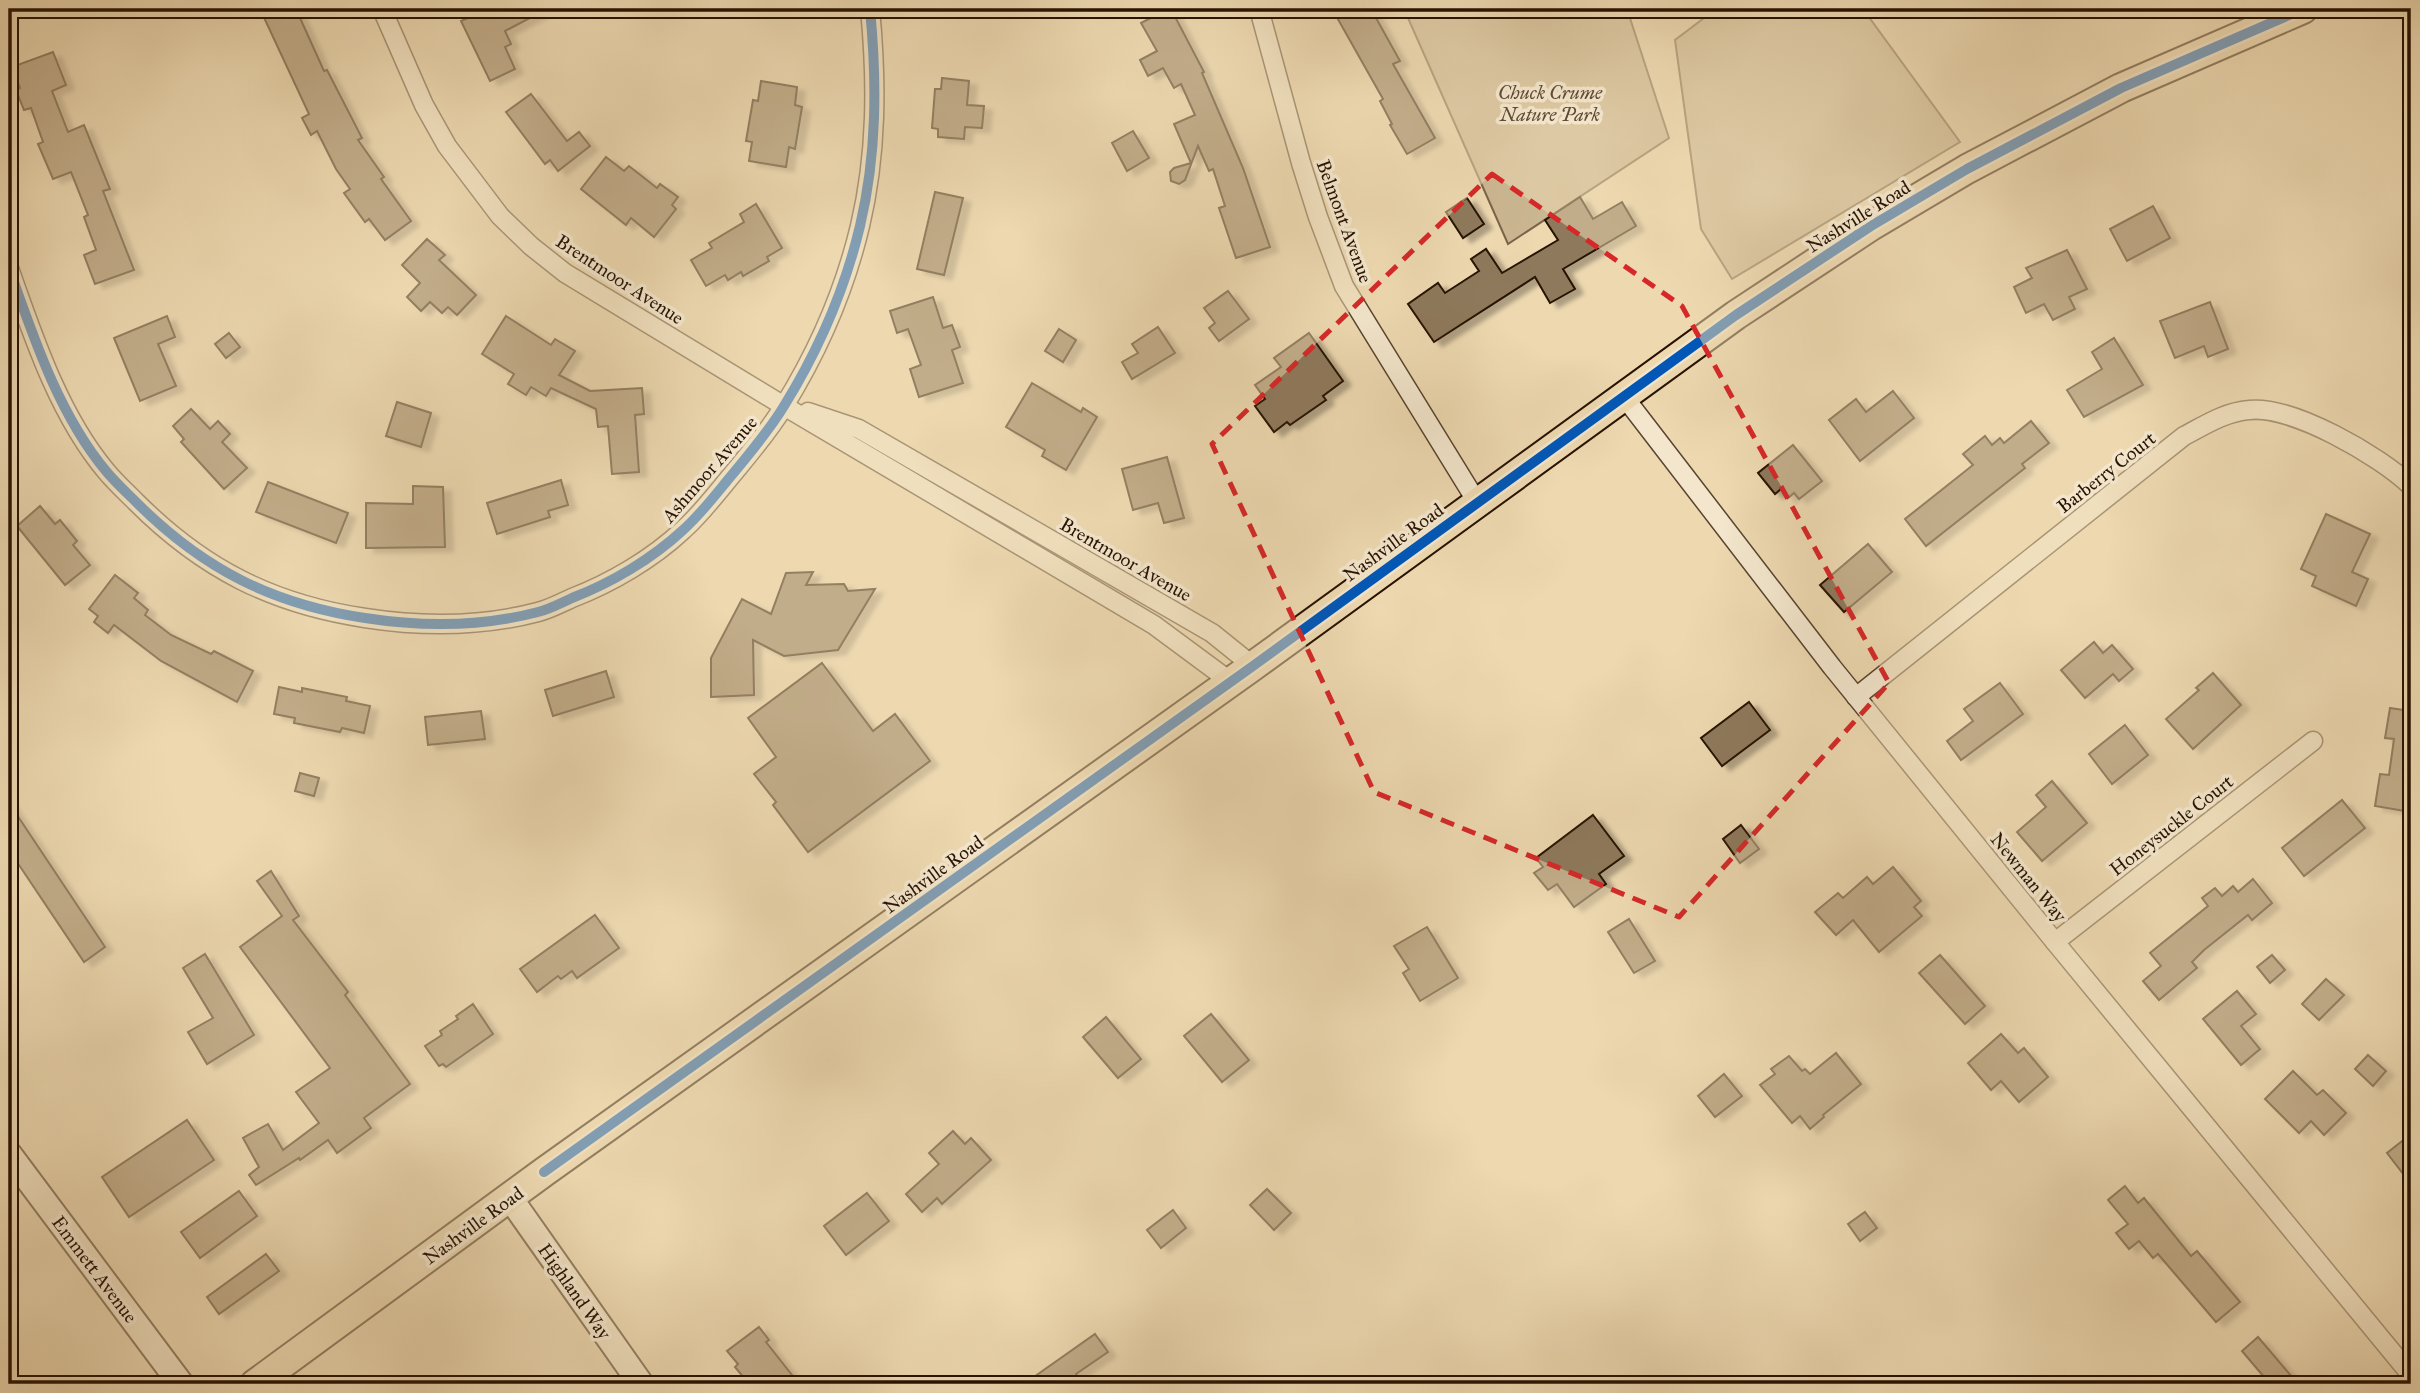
<svg xmlns="http://www.w3.org/2000/svg" width="2420" height="1393" font-family="'IM FELL Great Primer',serif">
  <defs>
    <filter id="shadow"><feDropShadow dx="8" dy="4.5" stdDeviation="2" flood-color="#0004"/></filter>
  </defs>
  <rect width="100%" height="100%" fill="#edd8b0"/>
  <filter id="stains"><feTurbulence type="fractalNoise" baseFrequency=".00286" numOctaves="4"/><feColorMatrix values="0 0 0 0 .2 0 0 0 0 .09 0 0 0 0 .02 0 0 0 .5 -.17"/></filter>
  <radialGradient id="worn" r=".72"><stop offset=".6" stop-color="#630" stop-opacity="0"/><stop offset="1" stop-color="#630" stop-opacity=".3"/></radialGradient>
  <g fill="#cbb692" stroke="#79644a" stroke-width="2">
    <polygon points="1404,9 1627,9 1669,138 1508,244"/>
    <polygon points="1716,9 1863,9 1960,142 1732,279 1701,229 1675,40"/>
  </g>
  <g fill="#8e795c" stroke="#271202" stroke-width="2" filter="url(#shadow)">
    <polygon points="260,9 296,9 324,71 327,70 362,138 358,140 384,177 381,179 411,221 385,240 369,219 365,222 344,193 350,189 336,169 317,131 311,135 302,118 309,114"/>
    <polygon points="488,9 547,9 505,31 511,44 505,47 515,69 490,81 461,21"/>
    <polygon points="1168,9 1171,9 1204,72 1202,73 1243,168 1270,247 1236,258 1219,208 1225,206 1213,169 1209,171 1198,146 1185,180 1179,184 1171,181 1170,172 1174,168 1191,163 1174,124 1195,115 1181,84 1174,88 1163,68 1148,76 1140,60 1157,51 1141,23"/>
    <polygon points="1345,9 1371,9 1400,61 1393,64 1435,138 1407,154 1390,125 1392,124 1380,101 1383,99 1335,14"/>
    <polygon points="53,52 66,85 52,91 68,132 84,125 110,189 103,191 134,270 95,284 84,255 96,250 84,217 88,215 71,172 53,179 38,144 43,142 31,108 24,110 16,90 20,88 12,67"/>
    <polygon points="942,78 969,81 967,105 984,106 982,128 965,127 964,139 938,137 938,129 932,128 935,89 941,89"/>
    <polygon points="761,81 797,87 795,105 802,107 795,149 789,147 786,167 749,161 752,142 746,141 753,100 758,101"/>
    <polygon points="531,94 567,141 579,132 590,146 558,171 550,160 545,164 506,112"/>
    <polygon points="1133,131 1149,158 1127,171 1112,143"/>
    <polygon points="606,157 624,171 629,166 657,188 660,184 678,197 672,205 676,209 654,237 631,218 626,225 581,189"/>
    <polygon points="935,192 963,198 944,275 917,269"/>
    <polygon points="1580,197 1593,219 1622,202 1636,226 1563,269 1575,289 1550,303 1535,277 1434,342 1408,304 1438,283 1445,293 1479,271 1471,259 1486,249 1502,273 1558,240 1545,220"/>
    <polygon points="1467,198 1484,224 1463,238 1446,212"/>
    <polygon points="756,204 782,248 767,257 769,261 743,276 741,272 728,280 725,275 706,286 691,260 712,248 709,243 744,222 740,214"/>
    <polygon points="2153,206 2170,238 2127,261 2110,229"/>
    <polygon points="427,239 445,255 439,260 476,295 457,315 448,307 442,313 430,302 421,311 407,297 420,283 402,265"/>
    <polygon points="2067,250 2087,289 2069,297 2075,309 2053,320 2044,304 2026,313 2014,287 2032,278 2026,268"/>
    <polygon points="1228,291 1249,319 1219,341 1209,328 1215,323 1204,308"/>
    <polygon points="933,297 943,328 952,325 960,347 952,350 963,383 919,397 910,369 921,365 908,329 897,333 890,311"/>
    <polygon points="2210,302 2228,349 2208,357 2204,346 2175,358 2160,321"/>
    <polygon points="167,316 175,337 158,344 176,386 140,401 114,338"/>
    <polygon points="506,316 551,345 555,339 575,351 559,375 590,391 642,388 644,414 635,415 639,472 612,474 608,426 598,427 596,409 551,388 546,396 531,387 526,395 508,384 514,374 482,354"/>
    <polygon points="1158,327 1175,353 1132,379 1122,362 1138,353 1132,344"/>
    <polygon points="1059,329 1076,340 1063,362 1045,351"/>
    <polygon points="229,333 240,347 226,358 215,344"/>
    <polygon points="1309,333 1343,381 1323,396 1326,400 1290,425 1287,422 1274,432 1255,406 1265,399 1255,385 1281,367 1274,358"/>
    <polygon points="2114,338 2143,385 2084,417 2067,390 2102,369 2092,352"/>
    <polygon points="1032,383 1081,412 1083,408 1097,417 1066,470 1042,456 1045,450 1006,427"/>
    <polygon points="1893,391 1914,418 1860,461 1829,420 1856,399 1866,412"/>
    <polygon points="397,402 431,413 421,447 386,436"/>
    <polygon points="191,409 210,429 218,421 230,434 222,442 247,468 224,489 181,442 184,439 173,426"/>
    <polygon points="2031,421 2049,443 2022,464 2025,468 1926,546 1905,519 1973,465 1963,454 1985,436 1992,445 2000,438 2004,443"/>
    <polygon points="1793,445 1822,481 1799,499 1794,493 1788,498 1781,489 1775,494 1758,473"/>
    <polygon points="1167,457 1184,518 1164,523 1158,503 1133,510 1122,469"/>
    <polygon points="561,480 568,505 548,511 550,517 497,534 487,503"/>
    <polygon points="268,482 348,513 336,543 256,512"/>
    <polygon points="413,486 443,487 445,547 366,548 366,503 413,504"/>
    <polygon points="40,506 55,524 60,520 77,541 73,545 90,565 65,585 17,526"/>
    <polygon points="2326,514 2370,534 2352,572 2368,579 2356,606 2312,586 2316,576 2301,569"/>
    <polygon points="1868,544 1892,572 1844,612 1820,585"/>
    <polygon points="813,572 806,585 844,584 848,591 875,589 838,650 784,656 753,640 754,695 711,697 711,658 742,599 771,614 786,573"/>
    <polygon points="115,575 138,593 134,598 148,610 145,615 171,635 211,654 214,651 253,671 237,702 161,661 114,625 108,633 94,622 98,616 89,609"/>
    <polygon points="2094,642 2103,653 2112,645 2133,669 2119,681 2113,674 2085,698 2061,670"/>
    <polygon points="822,663 873,731 895,714 930,761 808,852 773,805 776,802 754,774 776,757 748,718"/>
    <polygon points="606,671 614,697 553,716 545,690"/>
    <polygon points="2213,673 2241,705 2193,749 2166,719 2199,690 2196,688"/>
    <polygon points="2000,683 2023,714 1961,760 1947,741 1973,721 1964,709"/>
    <polygon points="279,687 302,692 302,688 347,697 346,701 370,706 364,733 342,728 340,732 294,723 295,718 274,714"/>
    <polygon points="1749,702 1770,730 1722,766 1701,738"/>
    <polygon points="2390,708 2411,711 2411,812 2375,806 2380,774 2389,775 2394,739 2385,738"/>
    <polygon points="481,711 485,739 428,745 425,717"/>
    <polygon points="2125,725 2148,755 2112,784 2089,754"/>
    <polygon points="300,773 319,778 314,796 295,791"/>
    <polygon points="2052,781 2087,823 2042,861 2017,832 2046,807 2036,795"/>
    <polygon points="2342,800 2365,828 2304,876 2282,848"/>
    <polygon points="9,803 105,947 84,962 9,850"/>
    <polygon points="1593,815 1624,856 1599,874 1606,884 1574,907 1557,884 1548,890 1534,873 1543,867 1536,858"/>
    <polygon points="1741,825 1759,849 1740,863 1723,839"/>
    <polygon points="1893,867 1921,901 1914,907 1922,916 1879,952 1853,920 1836,935 1815,912 1838,893 1843,898 1867,877 1873,884"/>
    <polygon points="271,871 299,916 293,920 348,992 345,995 410,1084 364,1118 371,1128 337,1153 328,1140 300,1160 299,1158 256,1185 249,1175 259,1167 243,1138 268,1124 283,1150 319,1123 296,1092 330,1068 240,947 282,916 257,881"/>
    <polygon points="2253,879 2272,903 2252,920 2248,915 2204,950 2192,962 2197,968 2159,1000 2143,981 2161,966 2150,953 2208,906 2202,898 2215,888 2222,896 2233,886 2238,892"/>
    <polygon points="595,915 619,948 577,978 572,971 561,979 558,976 537,992 520,969"/>
    <polygon points="1629,919 1655,961 1634,973 1608,932"/>
    <polygon points="1427,927 1458,978 1420,1001 1403,973 1409,969 1394,946"/>
    <polygon points="205,954 254,1035 207,1064 188,1032 213,1018 183,968"/>
    <polygon points="1940,955 1985,1006 1965,1024 1919,973"/>
    <polygon points="2272,955 2285,970 2270,983 2257,967"/>
    <polygon points="2326,979 2344,995 2319,1020 2302,1004"/>
    <polygon points="2237,991 2256,1014 2241,1026 2260,1049 2241,1065 2203,1019"/>
    <polygon points="473,1004 493,1034 446,1067 443,1064 439,1066 425,1046 442,1035 440,1031 458,1019 456,1016"/>
    <polygon points="1211,1014 1249,1060 1222,1082 1184,1036"/>
    <polygon points="1106,1017 1141,1059 1118,1078 1083,1037"/>
    <polygon points="2001,1034 2018,1053 2024,1048 2048,1077 2019,1102 2001,1081 1991,1090 1968,1063"/>
    <polygon points="1836,1053 1861,1084 1823,1115 1824,1117 1810,1129 1800,1116 1792,1123 1760,1085 1775,1074 1771,1069 1789,1056 1802,1071 1805,1069 1810,1074"/>
    <polygon points="2368,1055 2386,1071 2373,1086 2355,1069"/>
    <polygon points="2293,1071 2317,1095 2323,1090 2346,1113 2324,1135 2311,1121 2299,1133 2265,1099"/>
    <polygon points="1724,1074 1742,1096 1715,1117 1698,1096"/>
    <polygon points="187,1120 214,1160 129,1217 102,1177"/>
    <polygon points="953,1131 965,1144 971,1138 991,1160 942,1204 937,1198 922,1212 906,1194 939,1164 929,1153"/>
    <polygon points="2411,1134 2411,1184 2387,1153"/>
    <polygon points="2125,1186 2138,1203 2144,1198 2191,1256 2197,1251 2240,1302 2216,1322 2158,1254 2153,1258 2139,1241 2129,1249 2116,1233 2128,1224 2108,1200"/>
    <polygon points="1267,1189 1291,1213 1274,1230 1250,1205"/>
    <polygon points="239,1191 257,1216 200,1258 181,1232"/>
    <polygon points="867,1193 889,1221 846,1255 824,1226"/>
    <polygon points="1173,1210 1186,1228 1161,1248 1147,1230"/>
    <polygon points="1865,1212 1877,1228 1860,1241 1848,1224"/>
    <polygon points="266,1254 279,1271 219,1314 207,1297"/>
    <polygon points="759,1327 769,1340 766,1342 799,1384 749,1384 735,1367 738,1364 727,1351"/>
    <polygon points="1095,1334 1108,1352 1076,1374 1083,1384 1024,1384"/>
    <polygon points="2258,1337 2298,1384 2270,1384 2242,1351"/>
  </g>
  <g fill="none" stroke-linecap="round" stroke-linejoin="round">
    <defs>
      <g id="street">
        <polyline points="382,9 424,105 447,146 500,216 531,246 565,273 784,406 1154,625 1231,682"/>
        <polyline points="1259,9 1301,163 1318,217 1344,286 1477,502"/>
        <path d="M9,268c24,68 50,147 97,203 9,11 20,21 30,31 67,67 136,102 229,116 58,9 116,9 173,-6 12,-3 23,-9 34,-14 39,-15 80,-39 111,-68 18,-16 33,-36 48,-54 19,-23 38,-45 53,-70 34,-55 61,-117 76,-180 17,-72 17,-144 10,-217"/>
        <polyline points="1625,398 1832,667 2055,942 2411,1375"/>
        <polyline points="808,412 859,429 1212,633 1253,666"/>
        <path d="M1856,697l328,-261c21,-11 41,-24 65,-26 43,-5 131,46 162,76"/>
        <polyline points="2055,942 2313,741"/>
      </g>
      <g id="secondary">
        <polyline points="9,1154 181,1384"/>
        <polyline points="510,1198 641,1384"/>
      </g>
      <polyline id="primary" points="255,1384 544,1172 1253,666 1736,315 1871,226 1967,169 2121,88 2303,9"/>
    </defs>
    <use href="#street" stroke="#58442e" stroke-width="21"/>
    <use href="#secondary" stroke="#271202" stroke-width="28"/>
    <use href="#primary" stroke="#271202" stroke-width="32"/>
    <use href="#street" stroke="#f3e6cc" stroke-width="18"/>
    <use href="#secondary" stroke="#f3e6cc" stroke-width="24"/>
    <use href="#primary" stroke="#edd8b0" stroke-width="28"/>
    <defs>
      <g id="cycleway">
        <path d="M9,268c24,68 50,147 97,203 9,11 20,21 30,31 67,67 136,102 229,116 58,9 116,9 173,-6 12,-3 23,-9 34,-14 39,-15 80,-39 111,-68 18,-16 33,-36 48,-54 19,-23 38,-45 53,-70 34,-55 61,-117 76,-180 17,-72 17,-144 10,-217"/>
        <polyline points="544,1172 1253,666 1736,315 1871,226 1967,169 2121,88 2303,9"/>
      </g>
    </defs>
    <use href="#cycleway" stroke="#f3e6cc" stroke-width="15"/>
    <use href="#cycleway" stroke="#0057b8" stroke-width="10"/>
  </g>
  <path d="M0 0H2420V1393H0ZM1492,174l190,132 207,377 -210,234 -305,-125 -162,-348z" fill="#edd8b0" fill-opacity=".55" fill-rule="evenodd"/>
  <path fill="none" stroke="#d62828" stroke-width="5" stroke-dasharray="14 9" stroke-linejoin="round" d="M1492,174l190,132 207,377 -210,234 -305,-125 -162,-348z"/>
  <g text-anchor="middle" stroke-width="7" stroke-linejoin="round" paint-order="stroke">
    <g font-size="19" font-style="italic" fill="#604b34" stroke="#f3e6cc">
      <text x="1550" y="99">Chuck Crume<tspan x="1550" dy="22">Nature Park</tspan></text>
    </g>
    <g font-size="19" fill="#271202" stroke="#f3e6cc">
      <text transform="translate(1858 216) rotate(-32)" y="7">Nashville Road</text>
      <text transform="translate(1345 221) rotate(70)" y="7">Belmont Avenue</text>
      <text transform="translate(620 279) rotate(33)" y="7">Brentmoor Avenue</text>
      <text transform="translate(709 469) rotate(-49)" y="7">Ashmoor Avenue</text>
      <text transform="translate(2106 472) rotate(-38)" y="7">Barberry Court</text>
      <text transform="translate(1393 542) rotate(-36)" y="7">Nashville Road</text>
      <text transform="translate(1126 559) rotate(30)" y="7">Brentmoor Avenue</text>
      <text transform="translate(2171 825) rotate(-38)" y="7">Honeysuckle Court</text>
      <text transform="translate(933 874) rotate(-36)" y="7">Nashville Road</text>
      <text transform="translate(2029 877) rotate(51)" y="7">Newman Way</text>
      <text transform="translate(473 1225) rotate(-36)" y="7">Nashville Road</text>
      <text transform="translate(95 1269) rotate(53)" y="7">Emmett Avenue</text>
      <text transform="translate(575 1291) rotate(55)" y="7">Highland Way</text>
    </g>
  </g>
  <rect width="2420" height="1393" fill="none" stroke="#edd8b0" stroke-width="35"/>
  <rect x="10" y="10" width="2399" height="1372" fill="none" stroke="#271202" stroke-width="3.5"/>
  <rect x="18" y="18" width="2385" height="1358" fill="none" stroke="#271202" stroke-width="2"/>
  <rect width="100%" height="100%" filter="url(#stains)"/>
  <rect width="100%" height="100%" fill="url(#worn)"/>
</svg>
